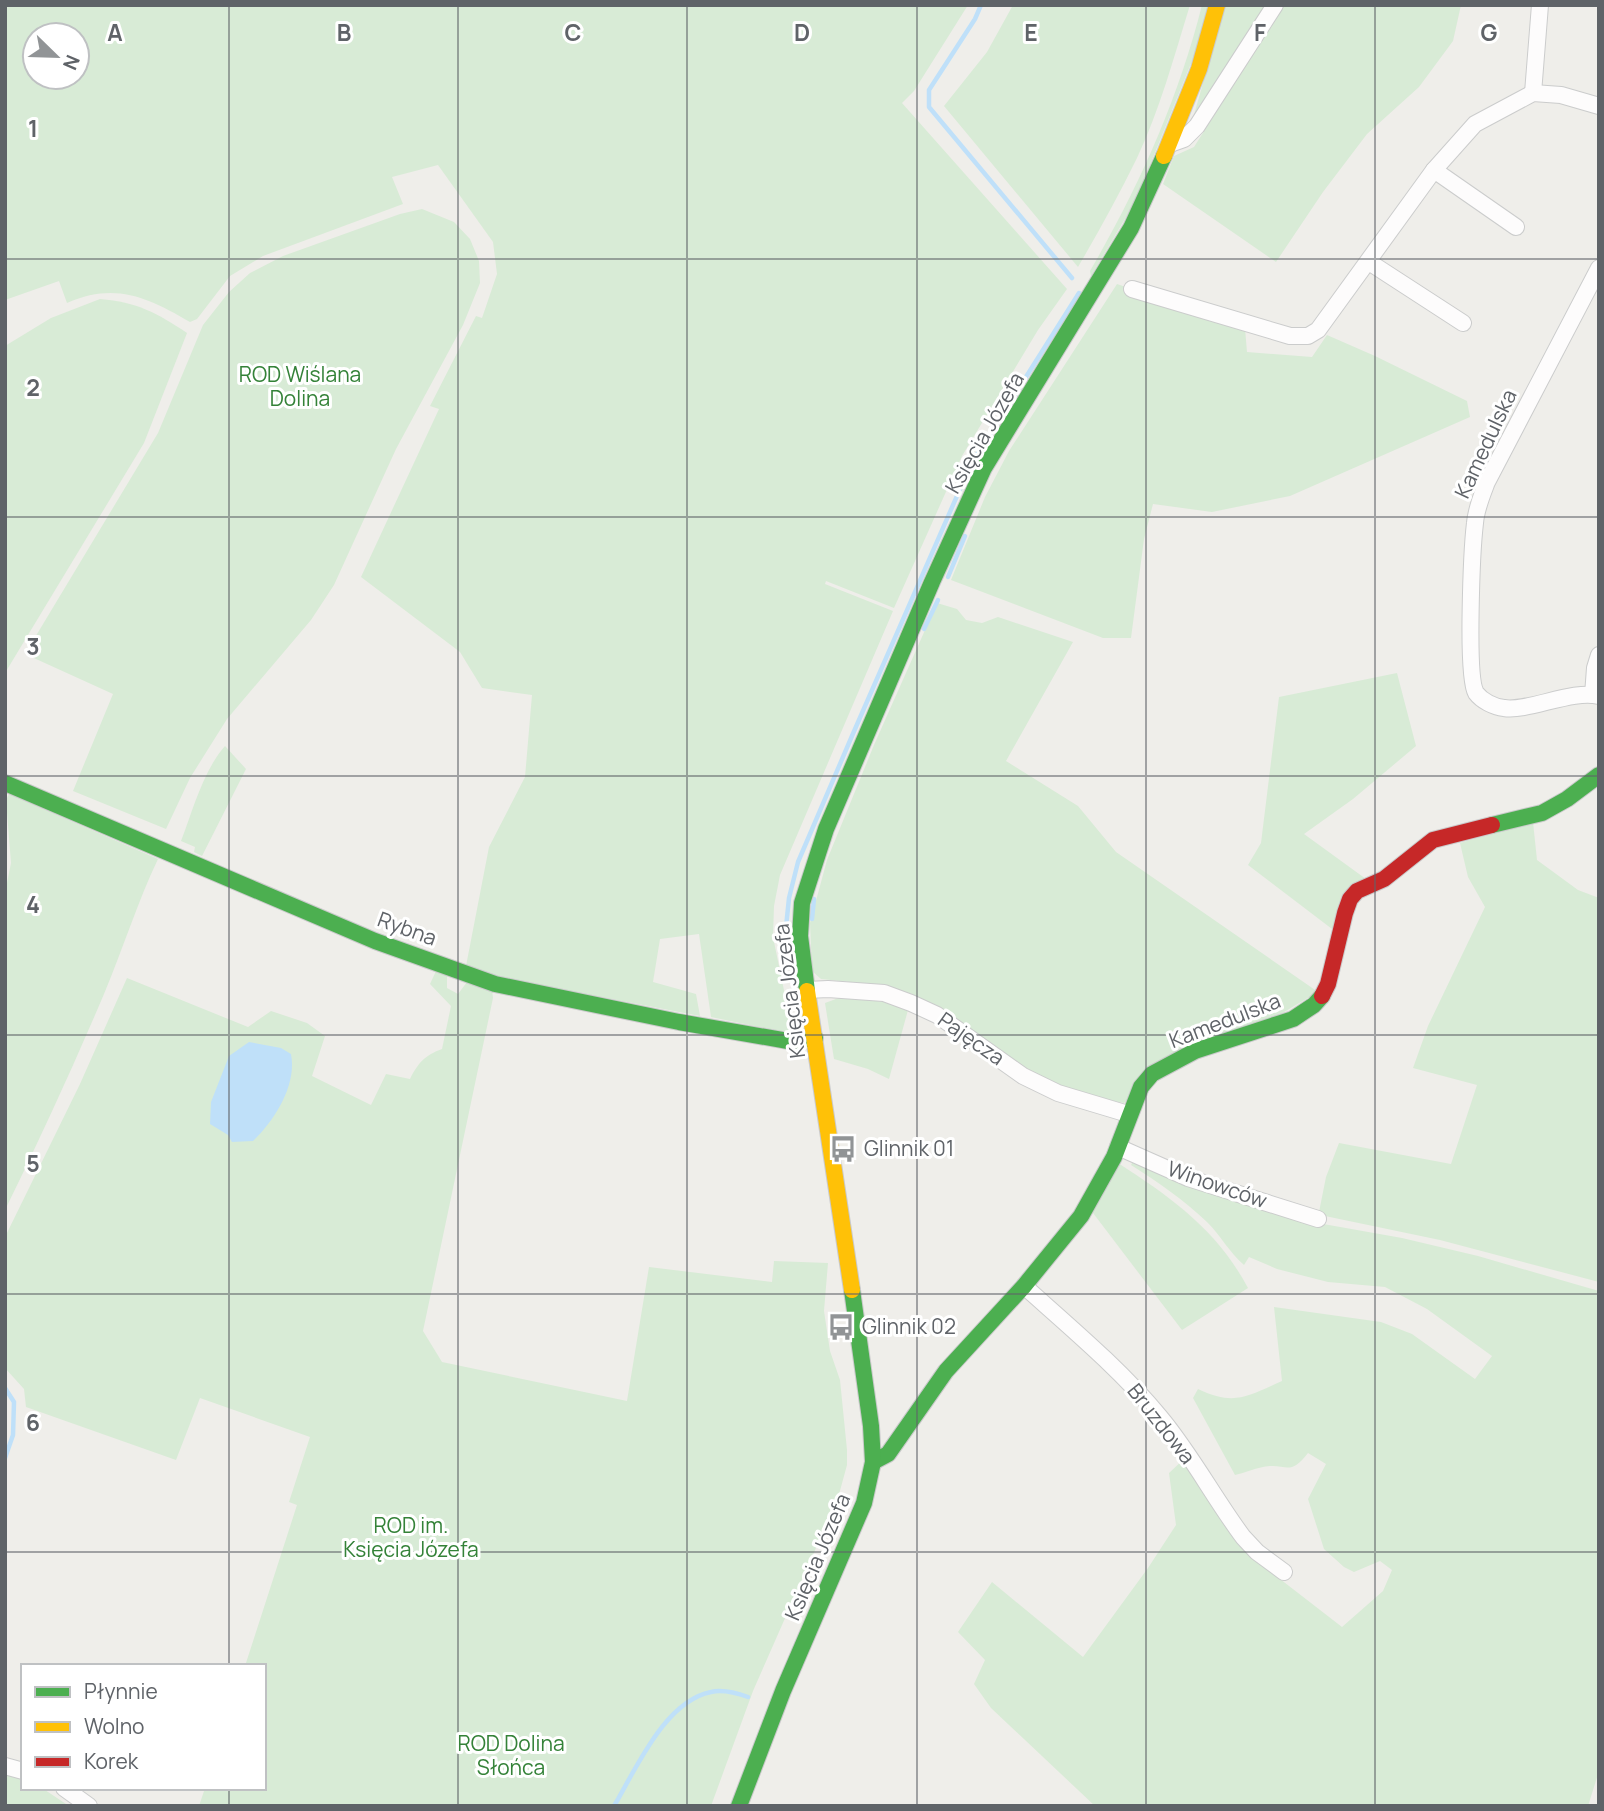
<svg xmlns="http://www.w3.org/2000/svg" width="1604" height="1811" font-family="Manrope,sans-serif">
  <rect width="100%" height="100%" fill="#efeeea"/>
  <g fill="#d8ebd6" fill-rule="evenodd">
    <path d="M5,5h963l-54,86 -12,12 165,186 -29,41 -76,126 -68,152 -68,-27 -1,3 68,27 -113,264 -6,31 -1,31 19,92 -4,4 -77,-16 -12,-83 -39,5 -7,43 43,12 4,22 -202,-39 -32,-11 23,-119 36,-70 7,-82 -50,-7 -22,-36 -99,-75 78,-168 -9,-3 46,-90 6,2 15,-44 -4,-32 -55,-77 -46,12 11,27 -140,52 -33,20 -33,43 -7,3c-43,-25 -75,-40 -123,-19l-8,-22 -54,19zM35,35h42v42h-42z"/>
    <path d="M1013,5h177c-16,52 -30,104 -53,153 -18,37 -38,73 -59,109l-134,-161 43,-54z"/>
    <path d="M1202,5h7l-11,41 -63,156 -44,74 -1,-5c49,-84 88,-171 112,-266z"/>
    <polygon points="1225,5 1267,5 1192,122"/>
    <polygon points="1284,5 1461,5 1453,41 1419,87 1367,134 1323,192 1276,262 1163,184 1174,156 1194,147"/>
    <polygon points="422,209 454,222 470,239 479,261 480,283 463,325 396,449 334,585 311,620 227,719 190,778 166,829 73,791 113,694 25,654 158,433 203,325 229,292 250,273 283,256 400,214"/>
    <polygon points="1117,284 1245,328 1247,352 1312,357 1327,335 1375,356 1467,401 1470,417 1290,496 1212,512 1153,504 1144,539 1131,638 1103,638 951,580 985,497 1009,451"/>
    <path d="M100,299c37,3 57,14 87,34l-43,110 -139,230v-327l46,-28z"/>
    <polygon points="937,603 957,609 966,620 982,623 998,617 1073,642 1006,761 1078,806 1116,852 1318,992 1262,1025 1183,1052 1124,1103 1072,1094 1029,1072 912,994 869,984 821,979 812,971 810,923 827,860 874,745"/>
    <polygon points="1397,673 1416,746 1353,799 1304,834 1366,879 1336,932 1248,865 1261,843 1279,697"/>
    <path d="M225,746l21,23 -44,87 -8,-4 1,-5 -14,-6c12,-31 22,-70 44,-95z"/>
    <path d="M9,794l149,65c-21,44 -35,90 -54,135 -31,73 -64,145 -99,216v-317l6,-30 -5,-63z"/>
    <polygon points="1533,822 1537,860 1578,890 1599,898 1599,1282 1440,1240 1325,1216 1319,1212 1326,1177 1339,1143 1451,1164 1477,1085 1413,1068 1428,1026 1485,907 1468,877 1460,843"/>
    <path d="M436,971l11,4v13l11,6 9,-12 25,8 1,8 -70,333 19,31 185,39 22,-134 123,15 2,-21 54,2 -4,48 6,40 10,29 7,70v15l-9,33 -85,193 -42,115h-512l6,-18h59v-122h-19l52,-161 -8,-3 21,-65 -110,-39 -24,62 -150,-53 -2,-18 -19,-21v-131l75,-153 47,-106 121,49 23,-16 36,12 18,13 -13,40 59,29 15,-31 24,5c8,-16 15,-24 32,-30l9,-43 -21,-22z"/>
    <polygon points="844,996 890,1003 908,1010 889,1079 868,1069 834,1059 825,1003"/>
    <path d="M1133,1161l179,61 90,16 76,18 121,35v480l-11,35h-493l-104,-98 -17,-24 11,-24 -27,-28 34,-50 91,75 65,-89 28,-43 -7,-52 15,-14 65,96 93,72 41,-36 9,-21 -12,-9 -26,11 -10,-5 -20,-18 -16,-50 18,-35 -18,-11c-19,25 -22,9 -45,14 -10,2 -19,6 -28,8l-42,-77 5,-9c36,17 49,8 84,-8l-8,-74 107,15 31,12 63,45 17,-23 -65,-47 -42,-22 -57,-5 -51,-13 -28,-12 -5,8c-15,-13 -23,-29 -37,-43 -23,-22 -49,-40 -76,-57z"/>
    <path d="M1118,1163c54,35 99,67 130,125l-66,42 -92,-121z"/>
    <polygon points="5,1775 23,1777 23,1788 42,1788 69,1806 5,1806"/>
  </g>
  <path fill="#bfe0f9" d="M249,1042l32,6 10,6c6,31 -16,66 -38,87l-21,1 -4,-7 -18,-11 1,-22 18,-46z"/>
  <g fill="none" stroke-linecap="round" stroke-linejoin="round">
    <g stroke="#bfe0f9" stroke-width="4.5">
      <polyline points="981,5 975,19 929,90 929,107 1072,278"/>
      <polyline points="948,577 965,536"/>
      <polyline points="924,629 938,600"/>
      <polyline points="812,919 814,899"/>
      <polyline points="789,959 785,937 789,898 798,862 852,736 971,464 1079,293"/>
      <polyline points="5,1388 14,1402 13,1435 5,1458"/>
      <path d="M614,1806c22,-37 51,-105 97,-114 12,-3 26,1 37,5"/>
    </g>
    <defs>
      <g id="street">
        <polyline points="1533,93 1540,5"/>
        <polyline points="1170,144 1184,139 1197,126 1275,5"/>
        <polyline points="1434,170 1516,227"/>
        <polyline points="1369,262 1463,323"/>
        <path d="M1599,268l-112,214c-5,13 -11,27 -12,41 -3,25 -9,153 1,170 6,8 18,14 28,15 24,4 69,-19 95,-12"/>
        <polyline points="1132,289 1290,336 1308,336 1318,330 1434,170 1475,124 1533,93 1561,95 1599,106"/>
        <polyline points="1593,695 1595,668 1599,655"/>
        <polyline points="807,990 828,989 884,993 911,1003 937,1015 1023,1076 1058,1093 1128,1114"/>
        <polyline points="1118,1147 1188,1178 1318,1219"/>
        <path d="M1024,1286c47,42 96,83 136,131 31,37 54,81 83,120l14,15 27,20"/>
        <polyline points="5,1766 23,1771"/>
        <polyline points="64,1788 89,1806"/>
      </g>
      <g id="fast">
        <polyline points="5,783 375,941 495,984 679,1022 788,1041 815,1038"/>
        <polyline points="1492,825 1542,813 1567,799 1599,775"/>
        <polyline points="807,991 800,936 802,903 826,829 932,582 984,468 1131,228 1164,156"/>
        <polyline points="873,1462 888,1454 946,1371 1024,1286 1081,1216 1114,1157 1141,1087 1152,1074 1195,1051 1293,1019 1314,1005 1322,996"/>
        <polyline points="739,1806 783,1691 864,1503 873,1462 871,1426 852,1290"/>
      </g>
      <g id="slow">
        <polyline points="1164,156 1199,69 1217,5"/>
        <polyline points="807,991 852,1290"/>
      </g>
      <polyline id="jam" points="1322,996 1328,984 1345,913 1350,899 1357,891 1384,879 1433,840 1492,825"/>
    </defs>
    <use href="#street" stroke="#cbcccc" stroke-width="18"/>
    <use href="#fast" stroke="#cacacb" stroke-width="18"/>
    <use href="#slow" stroke="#cacacb" stroke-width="18"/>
    <use href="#jam" stroke="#cacacb" stroke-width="18"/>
    <use href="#street" stroke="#fdfcfc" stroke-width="16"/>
    <use href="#fast" stroke="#4caf50" stroke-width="16"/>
    <use href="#slow" stroke="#ffc107" stroke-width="16"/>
    <use href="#jam" stroke="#c62828" stroke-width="16"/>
  </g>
  <path fill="none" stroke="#5f6368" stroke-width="2" stroke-opacity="0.55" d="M229,5v1661M458,5v1801M687,5v1801M917,5v1801M1146,5v1801M1375,5v1801M5,259h1594M5,517h1594M5,776h1594M5,1035h1594M5,1294h1594M5,1552h1594M229,1788v18"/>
  <defs>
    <symbol id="bus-bare" viewBox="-9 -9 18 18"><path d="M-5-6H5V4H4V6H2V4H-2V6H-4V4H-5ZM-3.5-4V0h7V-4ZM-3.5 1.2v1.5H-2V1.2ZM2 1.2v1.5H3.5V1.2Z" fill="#919496" stroke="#fff" stroke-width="2.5" paint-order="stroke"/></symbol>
  </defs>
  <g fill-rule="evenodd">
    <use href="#bus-bare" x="824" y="1130" width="38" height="38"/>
    <use href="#bus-bare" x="822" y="1308" width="38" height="38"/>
  </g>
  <g text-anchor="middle" stroke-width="6" stroke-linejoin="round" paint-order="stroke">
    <g font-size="21" fill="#348238" stroke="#fff">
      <text x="300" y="382">ROD Wiślana<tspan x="300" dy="24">Dolina</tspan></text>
      <text x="411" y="1533">ROD im.<tspan x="411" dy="24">Księcia Józefa</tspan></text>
      <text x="511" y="1751">ROD Dolina<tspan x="511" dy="24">Słońca</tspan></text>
    </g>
    <g font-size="21" fill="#5f6368" stroke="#fff">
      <text transform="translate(985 433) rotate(-60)" y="7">Księcia Józefa</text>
      <text transform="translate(1486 444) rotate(-65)" y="7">Kamedulska</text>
      <text transform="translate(407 929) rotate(20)" y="7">Rybna</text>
      <text transform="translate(790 991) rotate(-97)" y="7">Księcia Józefa</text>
      <text transform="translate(1225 1021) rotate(-21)" y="7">Kamedulska</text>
      <text transform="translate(971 1039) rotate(35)" y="7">Pajęcza</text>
      <text transform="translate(1217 1185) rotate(19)" y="7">Winowców</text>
      <text transform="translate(1161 1424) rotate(52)" y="7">Bruzdowa</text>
      <text transform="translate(818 1557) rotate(-67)" y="7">Księcia Józefa</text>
    </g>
    <g font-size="21" fill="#5f6368" stroke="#fff" text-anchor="start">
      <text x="864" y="1156">Glinnik 01</text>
      <text x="862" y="1334">Glinnik 02</text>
    </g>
  </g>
  <g font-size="23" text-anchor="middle" font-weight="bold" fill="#5f6368" stroke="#fff" stroke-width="6" stroke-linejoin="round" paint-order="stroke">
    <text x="115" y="41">A</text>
    <text x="344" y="41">B</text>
    <text x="573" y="41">C</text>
    <text x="802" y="41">D</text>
    <text x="1031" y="41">E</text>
    <text x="1260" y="41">F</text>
    <text x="1489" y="41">G</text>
    <text x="33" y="137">1</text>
    <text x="33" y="396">2</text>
    <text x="33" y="655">3</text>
    <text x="33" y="913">4</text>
    <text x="33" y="1172">5</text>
    <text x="33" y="1431">6</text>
  </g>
  <rect width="1604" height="1811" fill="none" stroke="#5f6368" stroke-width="14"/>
  <rect x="21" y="1664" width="245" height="126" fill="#ffffff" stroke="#bfc1c3" stroke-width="2"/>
  <rect x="35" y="1687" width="35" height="10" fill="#4caf50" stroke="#bfc1c3" stroke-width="2"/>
  <text x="84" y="1699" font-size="21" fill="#5f6368">Płynnie</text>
  <rect x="35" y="1722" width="35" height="10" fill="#ffc107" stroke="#bfc1c3" stroke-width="2"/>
  <text x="84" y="1734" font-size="21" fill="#5f6368">Wolno</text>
  <rect x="35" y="1757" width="35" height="10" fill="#c62828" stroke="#bfc1c3" stroke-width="2"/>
  <text x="84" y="1769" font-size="21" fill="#5f6368">Korek</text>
  <g transform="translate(56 56) rotate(113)"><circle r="33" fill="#ffffff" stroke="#bfc1c3" stroke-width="2"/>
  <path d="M0-5L12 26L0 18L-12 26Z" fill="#919496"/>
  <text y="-10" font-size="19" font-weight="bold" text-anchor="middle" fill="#5f6368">N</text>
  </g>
</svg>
